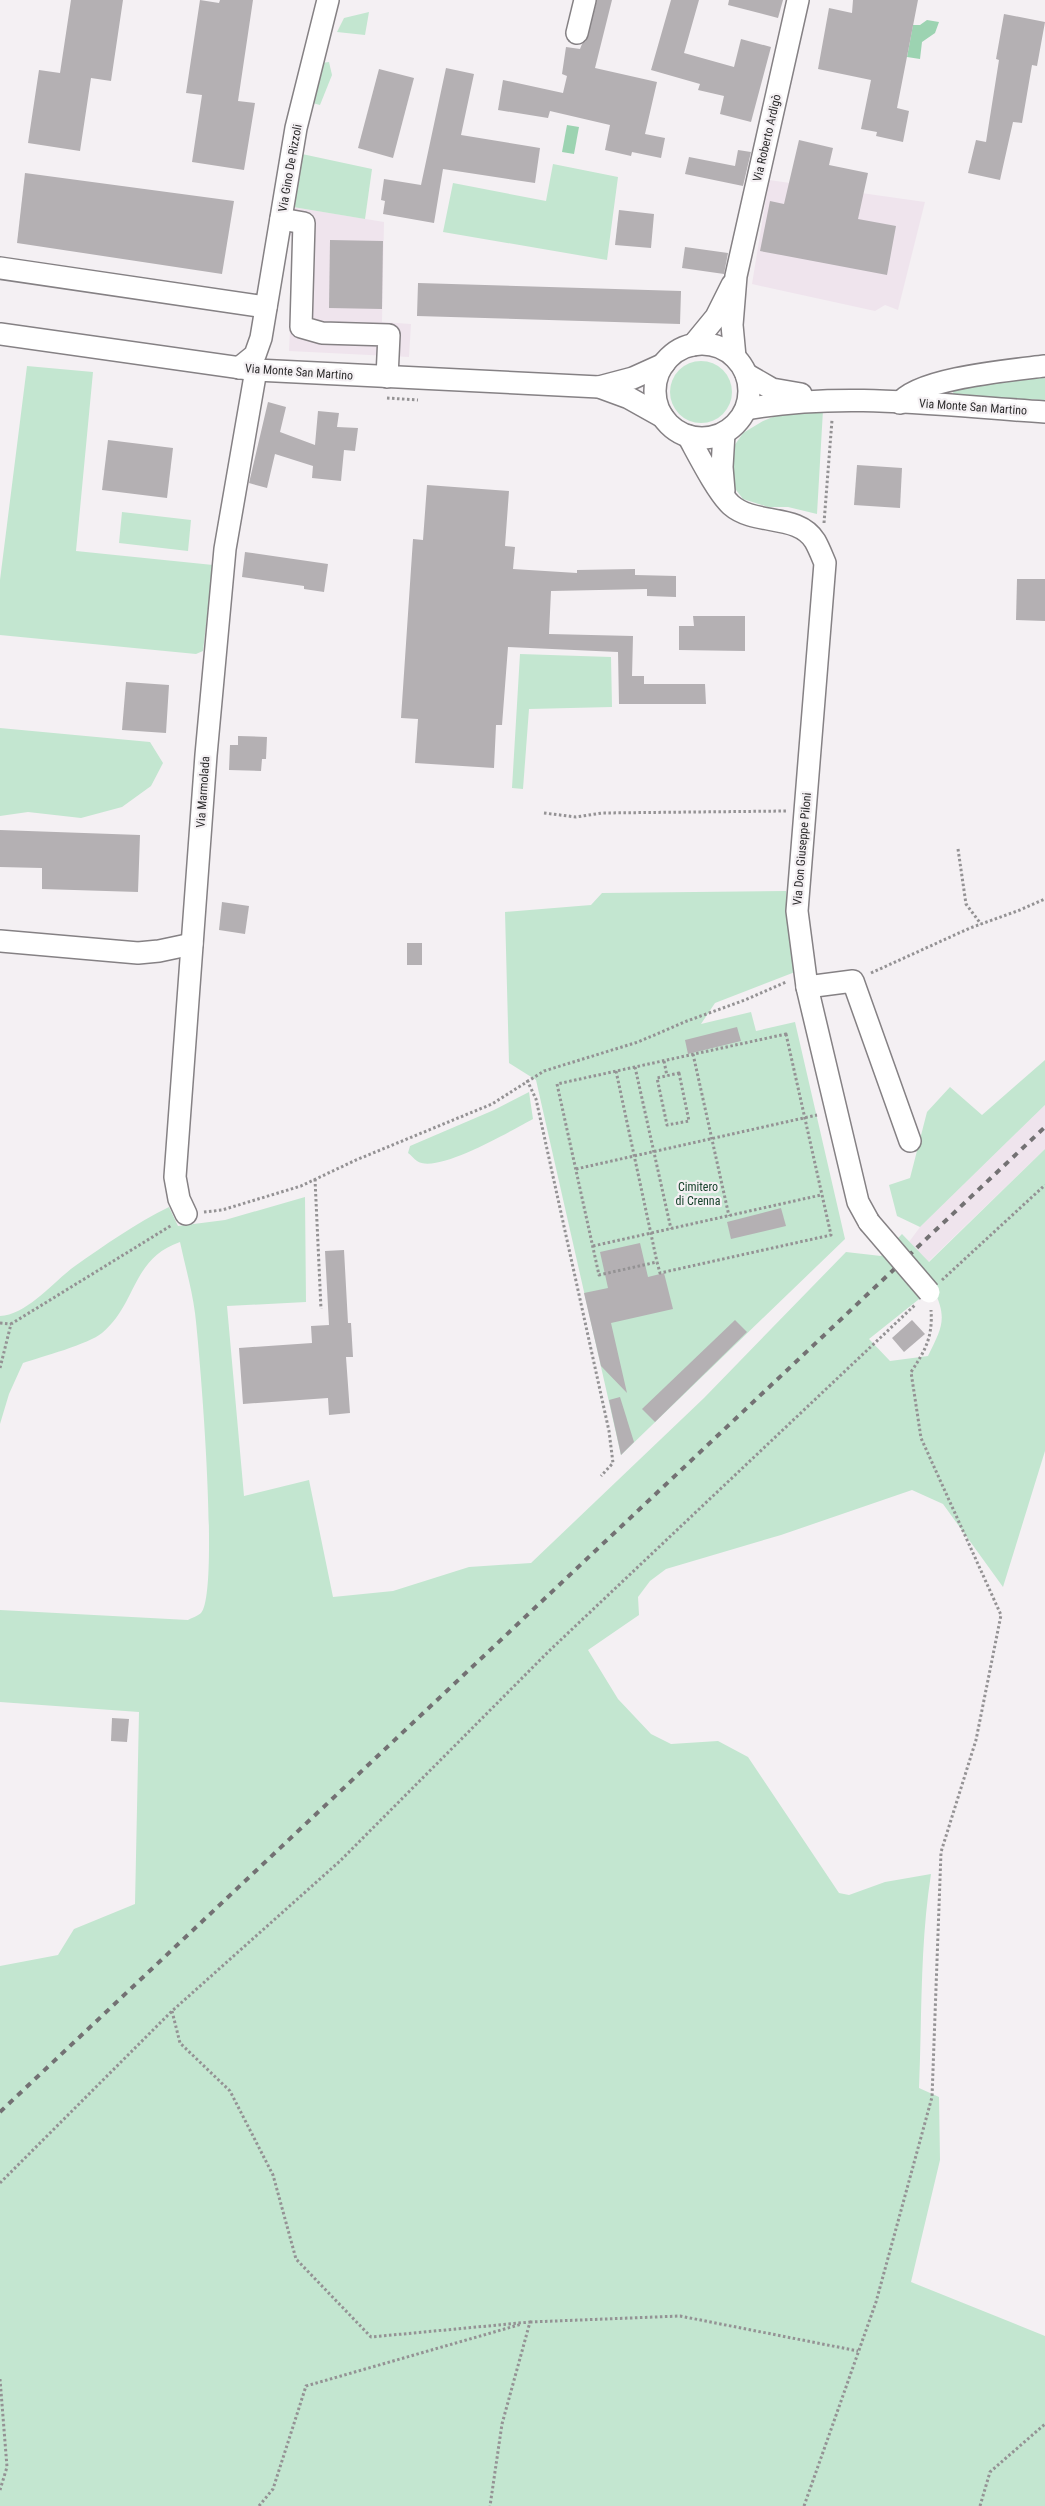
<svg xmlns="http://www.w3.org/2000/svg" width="1045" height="2506" font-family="'Roboto Condensed',sans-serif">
  <rect width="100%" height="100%" fill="#f4f0f3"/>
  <g fill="#efe4ed">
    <polygon points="769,180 925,202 898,310 885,305 875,311 752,284"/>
    <polygon points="293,207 384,222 382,322 411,324 409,357 289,351 294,240 289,233"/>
    <polygon points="1045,1105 1045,1149 928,1262 909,1242 920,1227"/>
  </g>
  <g fill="#c3e6d0" fill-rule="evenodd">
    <polygon points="369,12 365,35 337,32 344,18"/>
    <polygon points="329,62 332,75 320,105 309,102 321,63"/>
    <polygon points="302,154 372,169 365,219 293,207"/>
    <polygon points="553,164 618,177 607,260 443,232 453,183 546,201"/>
    <circle cx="701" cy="392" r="31"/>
    <polygon points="27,366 93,372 76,551 213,565 203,651 196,654 0,635 0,580"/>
    <polygon points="1045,372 1045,400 954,396 953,392 956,386"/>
    <polygon points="823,410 817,514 788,507 768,507 743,499 730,482 732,449 743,433 763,421 778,415"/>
    <polygon points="122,512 191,520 188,551 119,543"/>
    <polygon points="520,654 611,657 612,707 529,709 523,789 512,788"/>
    <polygon points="0,728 150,742 163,763 151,786 122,807 81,818 28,812 0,816"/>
    <polygon points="786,891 795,972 715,1003 701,1024 751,1012 756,1031 795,1022 845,1239 621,1455 536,1080 509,1063 505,912 591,905 602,893"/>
    <polygon points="1045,1060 1045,1105 920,1227 897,1216 889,1185 910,1178 927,1112 950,1087 982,1115"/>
    <path d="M529,1092l4,27c-21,11 -96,56 -116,42 -3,-2 -6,-6 -9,-8l2,-7 84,-36z"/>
    <path d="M1045,1149v302l-42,136 -60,-83 -31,-14 -131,45 -115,34 -16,12 -12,16 1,18 -51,35 30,49 33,35 20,10 47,-3 30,16 91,136 10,2 36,-13 46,-8c-11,70 -9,143 -12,214l20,9 1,63 -29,122 134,54v170h-1045v-540l58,-11 16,-26 61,-25 4,-192 -139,-10v-92l188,10c3,-2 10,-4 13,-7 19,-21 -1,-260 -6,-300 -3,-24 -10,-47 -15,-71 -49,17 -43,62 -78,91 -13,11 -61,24 -79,30l-14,31 -9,30v-108c27,-1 54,-35 75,-50 30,-21 61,-43 94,-59l9,19 47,-6 80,-23 1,105 -79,4 17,190 65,-16 24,117 60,-6 76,-24 62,-4 173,-165 142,-146 35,4 21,-22 27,28zM933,1288c15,31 9,39 -5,68l-38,5 -21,-22z"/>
  </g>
  <g fill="#9cd3b1">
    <polygon points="927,20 939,22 935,33 922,42 920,59 907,57 913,25 920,25"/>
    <polygon points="567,125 579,127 574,154 562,152"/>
  </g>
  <g fill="#b4b0b3">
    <polygon points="71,0 123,0 111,81 91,78 80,151 28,143 39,70 60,73"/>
    <polygon points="200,0 219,3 220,0 253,0 238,101 255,103 244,170 192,162 202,95 186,93"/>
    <polygon points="597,0 612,0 595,68 657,82 645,134 665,138 661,158 632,152 631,156 605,150 610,125 550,111 548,118 498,110 503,80 563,93 567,76 562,74 566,47 580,49 582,44 586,41"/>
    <polygon points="671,0 699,0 684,53 734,67 741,39 771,47 751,122 720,114 724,96 698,90 700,84 651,70"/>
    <polygon points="729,0 783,0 778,18 728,5"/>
    <polygon points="853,0 918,0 897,108 909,111 903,142 876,136 877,132 861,129 871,80 818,69 829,8 852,13"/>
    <polygon points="1004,14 1045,22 1037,66 1032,65 1022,123 1013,122 1000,180 968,173 976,140 986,142 999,60 996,59"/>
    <polygon points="446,68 474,74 461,135 540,148 535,183 443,169 434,223 383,214 385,201 381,200 384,179 421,185"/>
    <polygon points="379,69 414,78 393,158 358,148"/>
    <polygon points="799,140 833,148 829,165 868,173 858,219 896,226 887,275 760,251 770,201 784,204"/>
    <polygon points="738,150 751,152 743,186 685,174 689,157 735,166"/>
    <polygon points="25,173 234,201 222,274 17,243"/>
    <polygon points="619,210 654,214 651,248 615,245"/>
    <polygon points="330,240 383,241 382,309 329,308"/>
    <polygon points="685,247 728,253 724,274 682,268"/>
    <polygon points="418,283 681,291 680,324 417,316"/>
    <polygon points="268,402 286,407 280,432 315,445 318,411 339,413 337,427 358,428 355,451 344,450 341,481 312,478 313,466 275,454 267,488 249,483"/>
    <polygon points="108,440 173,448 167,498 102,490"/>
    <polygon points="857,465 902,468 900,508 854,505"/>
    <polygon points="427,485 509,491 505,546 515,547 513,569 577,573 577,570 635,569 635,575 676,576 676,597 647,596 647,589 551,591 549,634 633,636 632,676 644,676 644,684 705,684 706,704 619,704 618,652 508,647 502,725 496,725 494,768 415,763 418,719 401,718 413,539 423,540"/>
    <polygon points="245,552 328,564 324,592 304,589 304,586 242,577"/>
    <polygon points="1017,579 1045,579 1045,621 1016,620"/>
    <polygon points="693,616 745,616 745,651 679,650 679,626 694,626"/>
    <polygon points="126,682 169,685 166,733 122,730"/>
    <polygon points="238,736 267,737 266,759 262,759 261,771 229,770 230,745 238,745"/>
    <polygon points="0,830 140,835 138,892 42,889 42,868 0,867"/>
    <polygon points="222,902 249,906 245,934 219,930"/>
    <rect x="407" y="943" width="15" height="22"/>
    <polygon points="737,1027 741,1041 688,1054 685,1040"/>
    <polygon points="781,1208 786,1226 731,1239 727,1222"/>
    <polygon points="640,1243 648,1277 664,1273 673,1309 611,1323 627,1393 601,1366 584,1293 608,1288 600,1252"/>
    <polygon points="344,1250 348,1323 351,1323 353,1357 346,1357 350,1413 329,1415 328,1398 243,1404 239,1348 312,1343 311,1326 329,1325 325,1251"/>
    <polygon points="735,1320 747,1332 655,1422 642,1409"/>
    <polygon points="912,1320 925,1334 904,1352 892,1338"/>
    <polygon points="620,1397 634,1442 621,1455 609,1400"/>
    <polygon points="112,1718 129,1719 127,1742 111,1741"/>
  </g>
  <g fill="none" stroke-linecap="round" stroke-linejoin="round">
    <defs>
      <g id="minor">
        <polyline points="577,33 585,0"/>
        <polyline points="281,219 304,223 301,327 322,333 389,335 387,377"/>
        <polyline points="0,268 266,307"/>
        <polyline points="0,334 256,370 599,387 629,398 663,417"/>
        <circle cx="702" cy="391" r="47"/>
        <polyline points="693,345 716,317 732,285"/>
        <polyline points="735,357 732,325 736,276 798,0"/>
        <polyline points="239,368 255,355 261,338 296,128 328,0"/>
        <polyline points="746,374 772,389 801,394"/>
        <polyline points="599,387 633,378 664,364"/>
        <path d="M900,403c17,-25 114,-33 145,-37"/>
        <path d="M746,409c98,-18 200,-3 299,3"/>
        <polyline points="724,433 722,467 724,491"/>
        <path d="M688,436c10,18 29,56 43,69 24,21 67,8 84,36 4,7 7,15 10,22l-28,348 10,76 51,215 11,20"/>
        <polyline points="0,941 138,953 159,951 192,944"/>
        <polyline points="807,987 853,981 910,1141"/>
        <polyline points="186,1214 179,1199 175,1177 206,755 225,549 256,370"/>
      </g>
    </defs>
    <use href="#minor" stroke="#858184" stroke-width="24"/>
    <g stroke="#949294" stroke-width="3" stroke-dasharray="2.5 2.5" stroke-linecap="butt">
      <polyline points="387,398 418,400"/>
      <polyline points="824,523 832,420"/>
      <polyline points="544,813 576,817 602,813 786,811"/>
      <polyline points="958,849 966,904 981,924"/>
      <polyline points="871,973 970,928 1020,910 1045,899"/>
      <polygon points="786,1034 831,1235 660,1273 657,1262 599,1275 557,1084"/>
      <polyline points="693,1054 729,1216"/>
      <polyline points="664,1061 667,1076"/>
      <polyline points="635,1067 671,1229"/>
      <polyline points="616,1071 657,1262"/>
      <polygon points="679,1073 689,1121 667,1125 657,1078"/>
      <polyline points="527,1080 536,1099 609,1431 613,1463 601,1476"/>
      <polyline points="576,1169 817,1115"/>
      <polyline points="315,1179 321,1309"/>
      <polyline points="204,1212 222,1210 301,1186 356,1160 492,1104 544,1071 638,1042 687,1021 745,1000 786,982"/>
      <polyline points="593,1246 821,1195"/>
      <polyline points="942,1280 1045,1185"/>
      <polyline points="0,1323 11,1324"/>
      <polyline points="0,1368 11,1324 172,1225"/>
      <polyline points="172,2011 180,2043 230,2091 273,2175 296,2259 371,2337 530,2322 502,2424 490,2506"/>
      <polyline points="0,2183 172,2011 340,1861 549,1651 916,1304"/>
      <polyline points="530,2322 680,2316 858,2351"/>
      <polyline points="0,2379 7,2467 0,2490"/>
      <polyline points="259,2506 273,2489 306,2386 522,2324"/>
      <path d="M804,2506l72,-204 56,-205 9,-245 35,-112 25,-125 -80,-177 -10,-66c14,-21 22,-35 20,-62"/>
      <polyline points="980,2506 990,2472 1045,2424"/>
    </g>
    <use href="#minor" stroke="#fff" stroke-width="21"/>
    <polyline stroke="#737173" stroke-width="4" stroke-dasharray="6 6" stroke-linecap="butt" points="0,2112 1045,1127"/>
    <defs>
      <polyline id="minor-bridge" points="869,1222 929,1292"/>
    </defs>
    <use href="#minor-bridge" stroke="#858184" stroke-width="24" stroke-linecap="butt"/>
    <use href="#minor-bridge" stroke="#fff" stroke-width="21"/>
  </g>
  <g text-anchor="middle" stroke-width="4.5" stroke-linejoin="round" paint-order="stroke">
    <g font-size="12" fill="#2d2c2d" stroke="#f4f0f3">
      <text transform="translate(767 138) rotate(-77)" y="4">Via Roberto Ardigò</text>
      <text transform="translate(290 168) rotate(-80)" y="4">Via Gino De Rizzoli</text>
      <text transform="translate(299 372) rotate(4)" y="4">Via Monte San Martino</text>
      <text transform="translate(973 407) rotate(4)" y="4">Via Monte San Martino</text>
      <text transform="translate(203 792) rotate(-86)" y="4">Via Marmolada</text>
      <text transform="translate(802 849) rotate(-85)" y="4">Via Don Giuseppe Piloni</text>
    </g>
    <g font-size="12" fill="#17422b" stroke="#f4f0f3">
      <text x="698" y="1191">Cimitero<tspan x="698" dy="14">di Crenna</tspan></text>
    </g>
  </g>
</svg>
